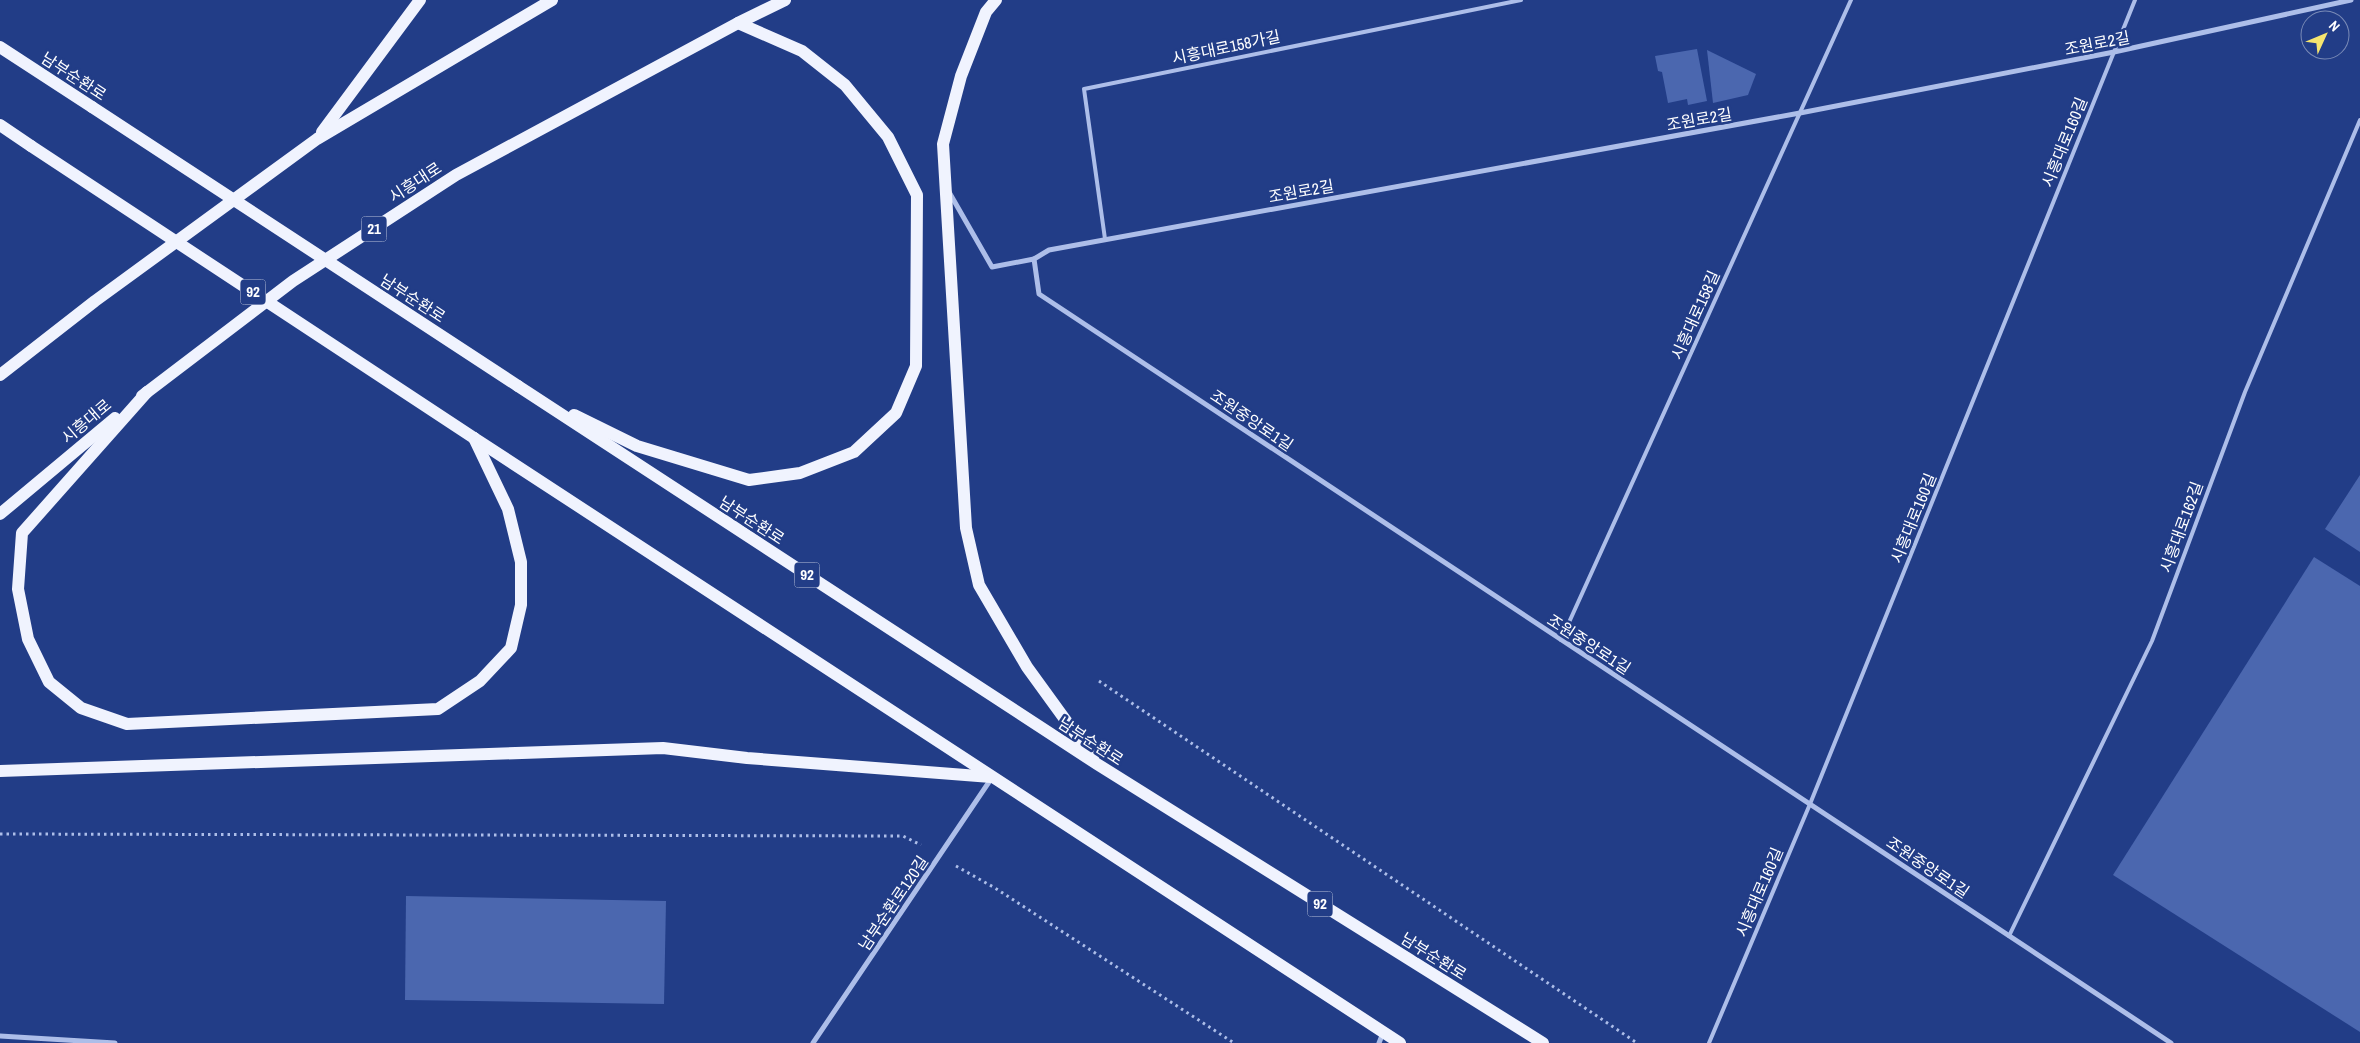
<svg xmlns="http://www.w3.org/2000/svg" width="2360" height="1043" font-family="'Archivo Narrow','Noto Sans KR',sans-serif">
  <rect width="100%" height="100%" fill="#223d87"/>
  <g fill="#4b67af">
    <polygon points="1697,49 1707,101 1688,105 1687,99 1668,103 1662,72 1658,71 1655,56"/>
    <polygon points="1707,50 1756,74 1748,95 1713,103"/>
    <polygon points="2360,475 2360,552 2325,529"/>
    <polygon points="2314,557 2360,586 2360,1032 2113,875"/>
    <polygon points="406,896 666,901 664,1004 405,1000"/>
  </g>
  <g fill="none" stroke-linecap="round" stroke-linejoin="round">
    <g stroke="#adbee9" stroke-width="3" stroke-dasharray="2.5 4" stroke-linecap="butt">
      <polyline points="1099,681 1637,1043"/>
      <polyline points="0,834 903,836 921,845"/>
      <polyline points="956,866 995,888 1234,1043"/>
    </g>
    <g stroke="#adbee9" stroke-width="4">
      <polyline points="1105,239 1084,89 1521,0"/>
      <polyline points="1561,640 1851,0"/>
      <polyline points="2009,936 2152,641 2245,392 2360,120"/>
      <polyline points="1709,1043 1810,804 2135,0"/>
    </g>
    <g stroke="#adbee9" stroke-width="5">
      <polyline points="949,192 992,267 1034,259"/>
      <polyline points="0,1036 115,1043"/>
      <polyline points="813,1043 991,779"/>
      <polyline points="1379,1043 1383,1033"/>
      <polyline points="2171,1043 1039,294 1034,259 1049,250 1800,113 2114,52 2351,0"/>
    </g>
    <g stroke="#f0f3fe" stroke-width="12">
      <polyline points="996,0 986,12 961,76 943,144 966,528 979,585 1027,667 1093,758"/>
      <polyline points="0,47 92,107"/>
      <polyline points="0,125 31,146"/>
      <polyline points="322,132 420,0"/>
      <polyline points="0,375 95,301 317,139 552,0"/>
      <polyline points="518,386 1097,764 1543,1043"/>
      <polyline points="147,392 22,533 18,589 28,639 49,682 81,708 127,724 438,709 480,681 511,648 521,605 521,562 508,509 474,438"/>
      <polyline points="142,396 293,281 456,175 738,23 785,0"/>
      <polyline points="574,415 637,446 749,480 800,473 854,452 896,413 916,366 917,195 888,137 845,85 802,51 738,23"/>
      <polyline points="474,438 1400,1043"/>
      <polyline points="0,514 115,418"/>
      <polyline points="0,771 663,748 747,758 991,777"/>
    </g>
    <g stroke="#f0f3fe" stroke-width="12">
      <polyline points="92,107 518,386"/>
      <polyline points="31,146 474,438"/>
    </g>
  </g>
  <g text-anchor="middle" stroke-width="5" stroke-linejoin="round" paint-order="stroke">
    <g fill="#223d87" stroke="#bdc5db" stroke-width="1">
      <rect x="361.5" y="216.5" width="25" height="25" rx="4"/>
      <rect x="240.5" y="279.5" width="25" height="25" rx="4"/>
      <rect x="794.5" y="562.5" width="25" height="25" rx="4"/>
      <rect x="1307.5" y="891.5" width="25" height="25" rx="4"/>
    </g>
    <g font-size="15" font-weight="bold" fill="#fff">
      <text x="374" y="234">21</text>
      <text x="253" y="297">92</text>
      <text x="807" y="580">92</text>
      <text x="1320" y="909">92</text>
    </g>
    <g font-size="16" fill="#fff" stroke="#223d87">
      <text transform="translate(2097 43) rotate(-11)" y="6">조원로2길</text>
      <text transform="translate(1226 47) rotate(-12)" y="6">시흥대로158가길</text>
      <text transform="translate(74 76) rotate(33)" y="6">남부순환로</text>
      <text transform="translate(1699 119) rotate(-10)" y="6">조원로2길</text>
      <text transform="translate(2064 142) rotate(-68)" y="6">시흥대로160길</text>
      <text transform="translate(415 182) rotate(-33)" y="6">시흥대로</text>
      <text transform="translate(1301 191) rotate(-10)" y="6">조원로2길</text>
      <text transform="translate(413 298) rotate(33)" y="6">남부순환로</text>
      <text transform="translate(1695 315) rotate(-66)" y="6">시흥대로158길</text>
      <text transform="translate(1252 420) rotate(34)" y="6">조원중앙로1길</text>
      <text transform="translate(86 421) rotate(-40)" y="6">시흥대로</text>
      <text transform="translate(1913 518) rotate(-68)" y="6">시흥대로160길</text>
      <text transform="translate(752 520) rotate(33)" y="6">남부순환로</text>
      <text transform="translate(2181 527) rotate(-70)" y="6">시흥대로162길</text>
      <text transform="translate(1589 644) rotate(33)" y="6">조원중앙로1길</text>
      <text transform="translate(1091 741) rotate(33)" y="6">남부순환로</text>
      <text transform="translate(1928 867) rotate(34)" y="6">조원중앙로1길</text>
      <text transform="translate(1759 892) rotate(-67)" y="6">시흥대로160길</text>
      <text transform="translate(893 903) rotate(-56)" y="6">남부순환로120길</text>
      <text transform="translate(1434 956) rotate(32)" y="6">남부순환로</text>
    </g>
  </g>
  <g transform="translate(2325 35) rotate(46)"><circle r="24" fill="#223d87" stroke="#7a8bb7"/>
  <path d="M0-4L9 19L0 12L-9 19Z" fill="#f5e56f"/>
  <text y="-8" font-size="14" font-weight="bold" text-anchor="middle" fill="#ffffff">N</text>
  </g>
</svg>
